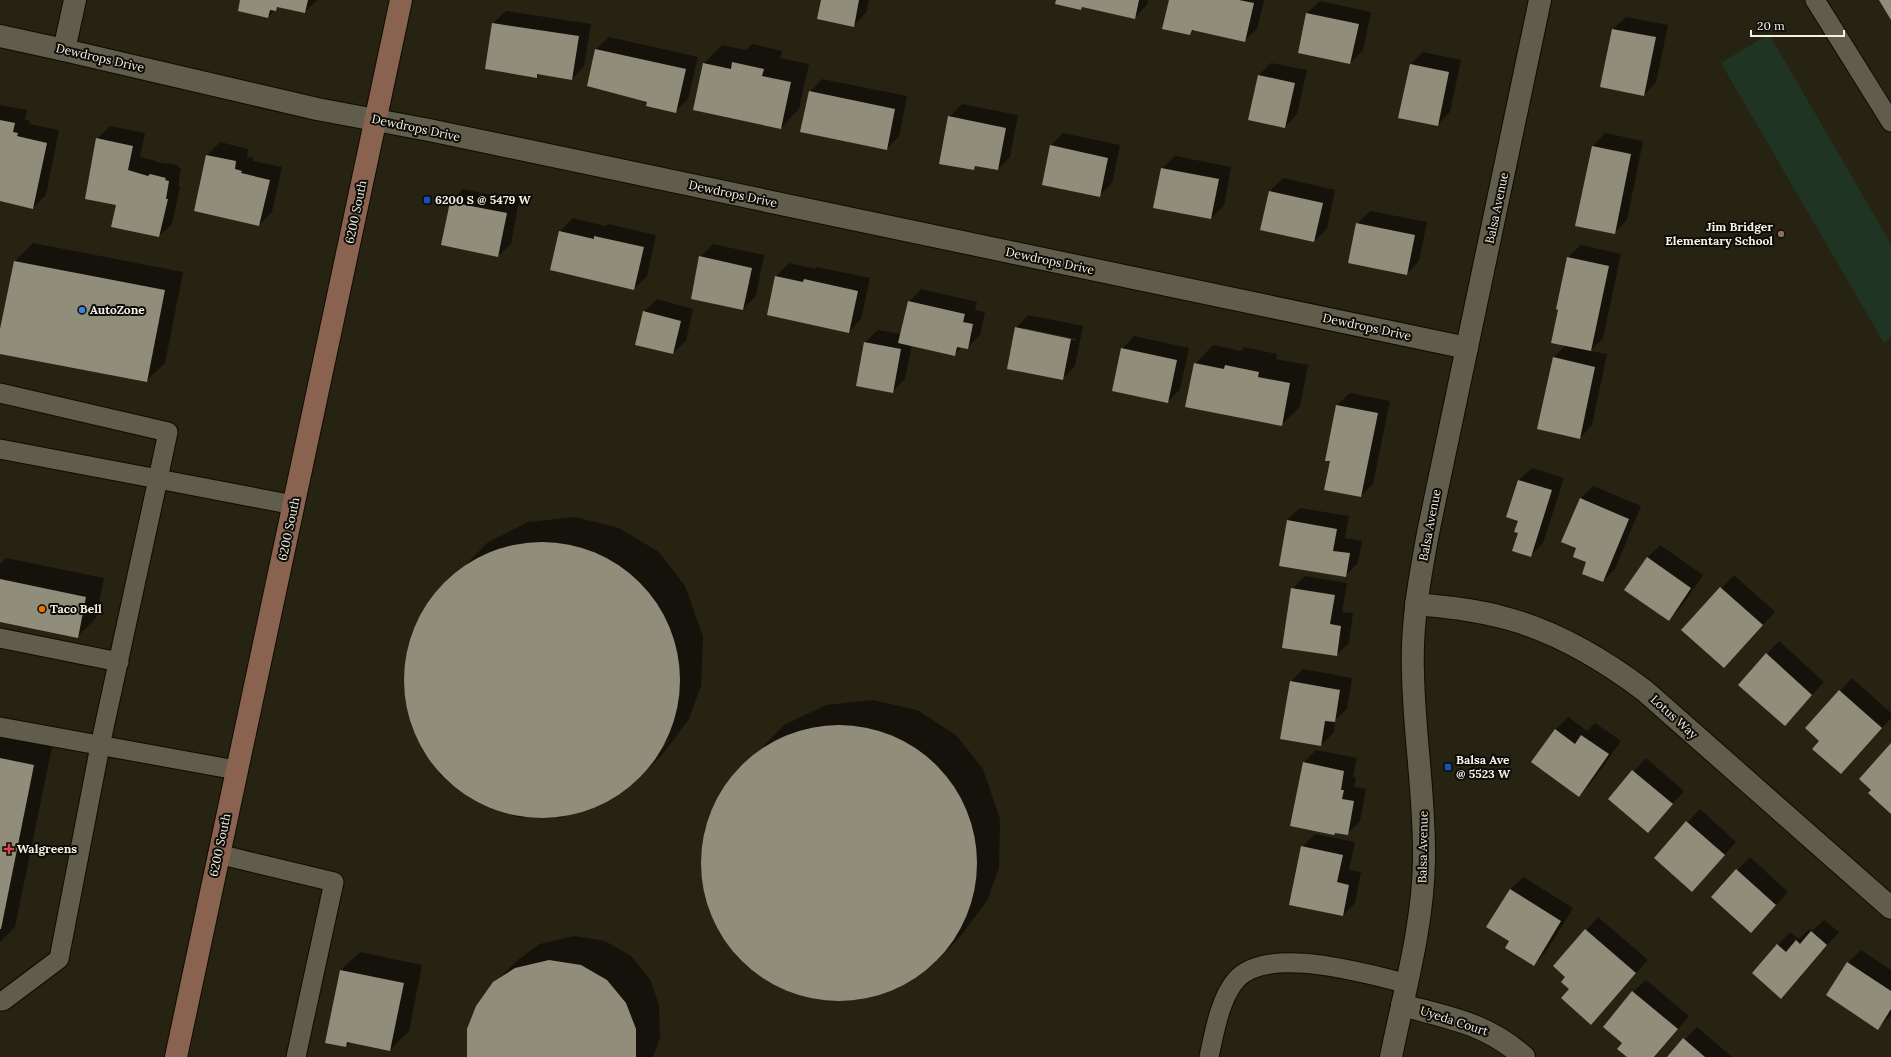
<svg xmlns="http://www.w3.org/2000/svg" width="1891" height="1057" font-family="Lora,serif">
  <rect width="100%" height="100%" fill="#262313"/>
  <polygon fill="#203424" points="1769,34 1891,244 1891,338 1884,343 1721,63"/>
  <g fill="#0007" fill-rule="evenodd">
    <polygon points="241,0 317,0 305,12 279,6 268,17"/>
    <polygon points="822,0 869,0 866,13 853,26"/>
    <polygon points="1057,0 1148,0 1147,5 1134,18 1083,7 1081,9"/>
    <polygon points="1170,0 1264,0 1257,29 1244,41 1195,30 1190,34"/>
    <polygon points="1320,1 1371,12 1363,50 1350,63 1307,13"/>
    <polygon points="506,11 591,24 584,66 572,79 539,74 536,77 486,69 493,23"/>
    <polygon points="1626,17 1668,25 1656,82 1644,95 1602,86 1613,29"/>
    <polygon points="609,37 698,57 688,99 675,112 649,101 588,85 596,49"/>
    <polygon points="752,44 782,51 780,58 809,64 799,109 781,128 703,64 722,45 746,50"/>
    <polygon points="1423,52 1461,60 1450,112 1437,125 1411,64"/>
    <polygon points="1271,63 1307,70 1297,114 1285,127 1259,75"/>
    <polygon points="822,79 907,96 899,136 887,149 810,92"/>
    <polygon points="962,104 1018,115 1010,157 998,169 978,165 974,169 949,117"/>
    <polygon points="0,105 27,110 25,120 30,121 29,124 59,130 46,195 33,208 0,200"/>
    <polygon points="110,126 145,133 140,157 156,161 155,162 178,165 177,167 181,168 178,186 180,187 172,224 159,236 117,204 97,139"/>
    <polygon points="1063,133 1120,145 1112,183 1099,196 1051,146"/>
    <polygon points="1605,133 1643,141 1627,220 1614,233 1576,225 1593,146"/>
    <polygon points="220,142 248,149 247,157 254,158 253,161 282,167 272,212 259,225 195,210 207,155"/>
    <polygon points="1175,156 1231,167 1224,206 1211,218 1162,169"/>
    <polygon points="1283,178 1335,190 1327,229 1314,241 1261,230 1270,191"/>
    <polygon points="463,189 519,201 511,244 498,256 442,245 451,202"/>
    <polygon points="1370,211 1427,222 1419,261 1407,274 1357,224"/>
    <polygon points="573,218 605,226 608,224 656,235 647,276 634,289 552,270 560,231"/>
    <polygon points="33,243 183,272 165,363 146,381 0,353 0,334 15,261"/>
    <polygon points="713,244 764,255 756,296 743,309 700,257"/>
    <polygon points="1581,245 1621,254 1603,338 1590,351 1607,354 1592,425 1580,438 1553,358 1566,345 1568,257"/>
    <polygon points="789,263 815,269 817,267 870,278 861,319 849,332 768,314 776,276"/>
    <polygon points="921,289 977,302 975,310 985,312 980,335 967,348 962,347 954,355 912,345 905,379 893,391 865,342 878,330 901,334 909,302"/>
    <polygon points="657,299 693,309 686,341 673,353 644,312"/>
    <path d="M1028,315l55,11 -8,40 -13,13 -46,-51zM1024,328l52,11v2l-52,-11z"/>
    <polygon points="1134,336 1189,348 1180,389 1168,402 1122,349"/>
    <polygon points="1213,345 1241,351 1244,347 1277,354 1276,359 1308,365 1300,407 1281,425 1195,364"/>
    <polygon points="1350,393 1390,401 1373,484 1361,496 1337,405"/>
    <polygon points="1532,468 1564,478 1543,543 1530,556 1519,533 1519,520 1507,516 1519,480"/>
    <polygon points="1593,486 1641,506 1615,569 1603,581 1578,548 1580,499"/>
    <polygon points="1300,508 1349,516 1345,538 1362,541 1358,563 1345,576 1287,520"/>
    <path d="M575,517l44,11 40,24 26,34 18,50 -2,50 -12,33 -27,36 -25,25 -36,25 -41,13 -43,-1 -39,-14 -37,-27 -28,-46 -9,-40 4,-44 18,-41 61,-62 41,-21zM668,739l1,1 -19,26h-2z"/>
    <polygon points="1660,545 1703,575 1681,607 1669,619 1647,558"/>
    <polygon points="6,558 104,578 96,618 77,637 0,621 0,564"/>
    <polygon points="1734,575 1775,612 1736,654 1683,630"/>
    <polygon points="1305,576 1347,583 1342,612 1353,613 1349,643 1336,655 1292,589"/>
    <polygon points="1779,641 1824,682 1785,725 1767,654"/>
    <polygon points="1303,669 1352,678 1347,709 1335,720 1334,732 1321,745 1291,682"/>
    <polygon points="1852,678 1891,713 1891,718 1841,773 1820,741 1806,728"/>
    <polygon points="872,700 917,710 956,735 983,769 1000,819 999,868 987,901 959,938 935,963 898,988 858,1000 815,999 776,986 738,958 710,913 701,873 705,829 724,787 784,725 826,705"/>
    <polygon points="1568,717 1587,731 1595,723 1621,741 1591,783 1579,796 1555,730"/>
    <polygon points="0,736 52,747 15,927 0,942"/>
    <polygon points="1316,750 1357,758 1353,777 1356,778 1354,787 1366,789 1360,821 1347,834 1303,763"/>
    <polygon points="1646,758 1684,791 1648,831 1610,799"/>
    <polygon points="1700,809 1736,842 1692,891 1655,858"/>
    <polygon points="1315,834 1355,842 1349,870 1361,872 1355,903 1343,915 1302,847"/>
    <polygon points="1750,857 1788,892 1763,919 1712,896"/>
    <polygon points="1523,877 1573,908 1546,952 1534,964 1511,940 1511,889"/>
    <polygon points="1598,917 1648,960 1591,1024 1571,989 1567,977 1554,966"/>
    <polygon points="1824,920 1839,932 1781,997 1778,945 1790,932 1799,939 1809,929 1812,931"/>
    <polygon points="574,936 605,941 631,956 650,979 659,1005 660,1038 653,1057 468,1057 468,1030 494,983 519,959 540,944"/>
    <polygon points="1861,950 1891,970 1891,1015 1878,1028 1827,995 1848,963"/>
    <polygon points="360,952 422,965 409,1031 390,1050 351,1042 346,1046 341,970"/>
    <polygon points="1646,980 1689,1016 1655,1057 1629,1057 1624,1043 1633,992"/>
    <polygon points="1697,1027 1732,1057 1669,1057"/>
  </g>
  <g fill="#918d7b">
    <polygon points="240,0 308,0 305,13 277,7 276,11 270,10 268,18 238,11"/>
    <polygon points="821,0 859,0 854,27 817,19"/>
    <polygon points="1056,0 1139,0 1135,19 1082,7 1081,10 1055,4"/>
    <polygon points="1169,0 1239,0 1254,3 1245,42 1192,30 1190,35 1162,29"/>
    <polygon points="1879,0 1891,0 1891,20"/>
    <polygon points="1306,13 1359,24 1350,64 1298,53"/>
    <polygon points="492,23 579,36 572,80 537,74 537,78 485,69"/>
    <polygon points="1612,29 1656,37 1644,96 1600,87"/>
    <polygon points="595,49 686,69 676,113 646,106 647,102 587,86"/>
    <polygon points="732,62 764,69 762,76 791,82 781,129 693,110 703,63 731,69"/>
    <polygon points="1410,64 1449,72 1438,126 1398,118"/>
    <polygon points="1258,75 1295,83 1285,128 1248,120"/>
    <polygon points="809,91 895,109 887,150 800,132"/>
    <polygon points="948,116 1006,128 998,170 975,166 974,170 939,164"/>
    <polygon points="0,120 15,123 13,132 18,133 17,136 47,143 33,209 0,201"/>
    <polygon points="96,138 133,146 128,170 148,176 150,174 166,178 165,180 169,181 166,199 168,199 159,237 111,227 116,205 85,199"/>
    <polygon points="1050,145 1108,158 1100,197 1042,185"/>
    <polygon points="1592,146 1631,154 1615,234 1575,226"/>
    <polygon points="206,155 236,161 235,169 242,171 241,173 270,180 259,226 194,211"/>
    <polygon points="1161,168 1219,179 1211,219 1153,208"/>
    <polygon points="1269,191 1323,203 1314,242 1260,230"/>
    <polygon points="450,202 507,213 498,257 441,245"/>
    <polygon points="1356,223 1415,235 1407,275 1348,263"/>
    <polygon points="559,231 594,239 594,236 644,247 634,290 550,270"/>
    <polygon points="699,256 752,268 743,310 691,299"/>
    <polygon points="1567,257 1609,266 1591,351 1551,343 1558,310 1556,309"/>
    <polygon points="14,261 165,290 147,382 0,354 0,329"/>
    <polygon points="775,276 803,282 804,279 858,291 849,333 767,315"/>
    <polygon points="908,301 965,314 963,322 973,324 968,349 957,347 955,356 898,343"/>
    <polygon points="643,311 681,321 673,354 635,345"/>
    <polygon points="1015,327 1071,339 1063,380 1007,369"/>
    <polygon points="864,342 901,349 893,393 856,386"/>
    <polygon points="1121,348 1177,360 1168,403 1112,391"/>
    <polygon points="1553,357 1595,367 1580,439 1537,429"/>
    <polygon points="1194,363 1224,369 1225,365 1259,372 1258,377 1290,383 1282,426 1185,407"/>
    <polygon points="1336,405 1378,413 1361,497 1324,490 1330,461 1325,461"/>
    <polygon points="1518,480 1552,490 1531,557 1512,551 1518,533 1514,532 1518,521 1506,517"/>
    <polygon points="1580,498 1629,519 1603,582 1582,574 1586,562 1573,557 1576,548 1561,542"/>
    <polygon points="1287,520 1337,529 1333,551 1350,553 1346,577 1279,566"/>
    <circle cx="542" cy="680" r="138"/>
    <polygon points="1647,557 1691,588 1669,621 1624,590"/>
    <polygon points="0,579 86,597 78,638 0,622"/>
    <polygon points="1720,587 1763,625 1724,668 1681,630"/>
    <polygon points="1291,588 1335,595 1330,624 1341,626 1337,656 1282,648"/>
    <polygon points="1766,653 1812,695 1785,726 1738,685"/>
    <polygon points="1290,681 1340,690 1335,722 1325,721 1321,746 1280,739"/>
    <polygon points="1839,690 1882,728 1841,774 1812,749 1819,741 1805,728"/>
    <circle cx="839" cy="863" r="138"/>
    <polygon points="1555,729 1575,744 1581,735 1609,754 1579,797 1531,762"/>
    <polygon points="1891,743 1891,814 1868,793 1871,790 1859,779"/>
    <polygon points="0,758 34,765 1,929 0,929"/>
    <polygon points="1303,762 1344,771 1341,790 1344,790 1342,799 1354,801 1348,835 1335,833 1334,835 1290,826"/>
    <polygon points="1632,770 1673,804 1648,833 1608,799"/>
    <polygon points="1686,821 1725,855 1692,892 1654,858"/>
    <polygon points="1301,846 1343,855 1337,882 1349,885 1343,916 1289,905"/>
    <polygon points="1736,869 1776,905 1751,933 1711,897"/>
    <polygon points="1510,889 1561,921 1534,966 1505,948 1509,941 1486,927"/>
    <polygon points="1585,929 1636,973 1591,1025 1561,998 1569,989 1561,982 1565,977 1553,966"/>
    <polygon points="1811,931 1827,945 1781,999 1752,973 1777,944 1786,952 1796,940 1800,944"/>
    <polygon points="549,960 581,965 607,980 626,1003 636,1029 636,1057 467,1057 467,1029 476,1006 493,982 515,968"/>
    <polygon points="1847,962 1891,991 1891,1009 1878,1030 1826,995"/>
    <polygon points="340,970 404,983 390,1051 347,1042 346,1047 325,1043"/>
    <polygon points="1632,991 1678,1029 1654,1057 1627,1057 1617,1049 1622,1043 1603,1027"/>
    <polygon points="1683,1038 1705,1057 1667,1057"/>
  </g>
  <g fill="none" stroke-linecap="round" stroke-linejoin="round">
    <defs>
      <g id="service">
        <polyline points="1815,0 1891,122"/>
        <polyline points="0,393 168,432 158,479 0,449"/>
        <polyline points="0,638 119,662"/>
        <polyline points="0,727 236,770"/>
        <polyline points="218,854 334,882 296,1057"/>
        <polyline points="0,1001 3,1001 59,959 100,746 158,479 294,505"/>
        <path d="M1209,1057c5,-23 11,-59 27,-77 32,-36 129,-6 170,3"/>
      </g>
      <g id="minor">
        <polyline points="0,36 64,50 317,109 429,130 1467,348"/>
        <polyline points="64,50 75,0"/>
        <path d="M1416,604c31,3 62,6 93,15 50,14 95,41 136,72l246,217"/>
        <path d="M1402,1005c47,13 84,18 122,52"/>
        <path d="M1391,1057c13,-65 32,-130 33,-197 1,-64 -10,-124 -11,-188 -2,-48 7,-96 16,-144l111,-528"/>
      </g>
      <polyline id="secondary" points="176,1057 401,0"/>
    </defs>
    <use href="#service" stroke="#0f0c01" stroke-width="21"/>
    <use href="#minor" stroke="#0f0c01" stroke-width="24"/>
    <use href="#secondary" stroke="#0f0c01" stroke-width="24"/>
    <use href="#service" stroke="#605d4c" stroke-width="19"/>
    <use href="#minor" stroke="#605d4c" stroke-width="22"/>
    <use href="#secondary" stroke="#896250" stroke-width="22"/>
  </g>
  <g fill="#1a4fb4" stroke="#0d0c06" stroke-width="1.5">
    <rect x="423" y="196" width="8" height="8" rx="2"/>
    <rect x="1444" y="763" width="8" height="8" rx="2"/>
  </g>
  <circle fill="#8d6e63" stroke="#0d0c06" stroke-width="1.5" cx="1781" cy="234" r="4"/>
  <circle fill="#3f7fe0" stroke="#0d0c06" stroke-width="1.5" cx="82" cy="310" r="4"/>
  <circle fill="#e8710a" stroke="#0d0c06" stroke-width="1.5" cx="42" cy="609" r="4"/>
  <path fill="#e0444e" stroke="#0d0c06" stroke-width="1.5" d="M7 843h4v4h4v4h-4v4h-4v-4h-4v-4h4z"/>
  <g text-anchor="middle" stroke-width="4" stroke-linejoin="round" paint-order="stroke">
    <g font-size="12" fill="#f4f2e8" stroke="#0d0c06">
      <text transform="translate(100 58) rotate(13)" y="4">Dewdrops Drive</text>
      <text transform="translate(416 128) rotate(12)" y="4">Dewdrops Drive</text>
      <text transform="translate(733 194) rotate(12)" y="4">Dewdrops Drive</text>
      <text transform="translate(1497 208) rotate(-78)" y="4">Balsa Avenue</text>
      <text transform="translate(356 212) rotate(-78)" y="4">6200 South</text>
      <text transform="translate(1050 261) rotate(12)" y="4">Dewdrops Drive</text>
      <text transform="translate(1367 327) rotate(12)" y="4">Dewdrops Drive</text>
      <text transform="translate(1430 525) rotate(-79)" y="4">Balsa Avenue</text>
      <text transform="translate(289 529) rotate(-78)" y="4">6200 South</text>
      <text transform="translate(1674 717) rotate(42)" y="4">Lotus Way</text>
      <text transform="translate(220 845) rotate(-78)" y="4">6200 South</text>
      <text transform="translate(1423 847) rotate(-89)" y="4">Balsa Avenue</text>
      <text transform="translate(1454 1021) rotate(18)" y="4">Uyeda Court</text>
    </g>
    <g font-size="12" font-weight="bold" fill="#f4f2e8" stroke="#0d0c06" text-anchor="start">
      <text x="435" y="204">6200 S @ 5479 W</text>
      <text x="1773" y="231" text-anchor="end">Jim Bridger<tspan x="1773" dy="14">Elementary School</tspan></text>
      <text x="90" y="314">AutoZone</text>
      <text x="50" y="613">Taco Bell</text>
      <text x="1456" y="764">Balsa Ave<tspan x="1456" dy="14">@ 5523 W</tspan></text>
      <text x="17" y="853">Walgreens</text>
    </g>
  </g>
  <path d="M1751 30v6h93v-6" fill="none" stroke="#f4f2e8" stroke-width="2"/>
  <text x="1757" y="30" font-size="12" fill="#f4f2e8" stroke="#0d0c06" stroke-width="3" paint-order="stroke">20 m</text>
</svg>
